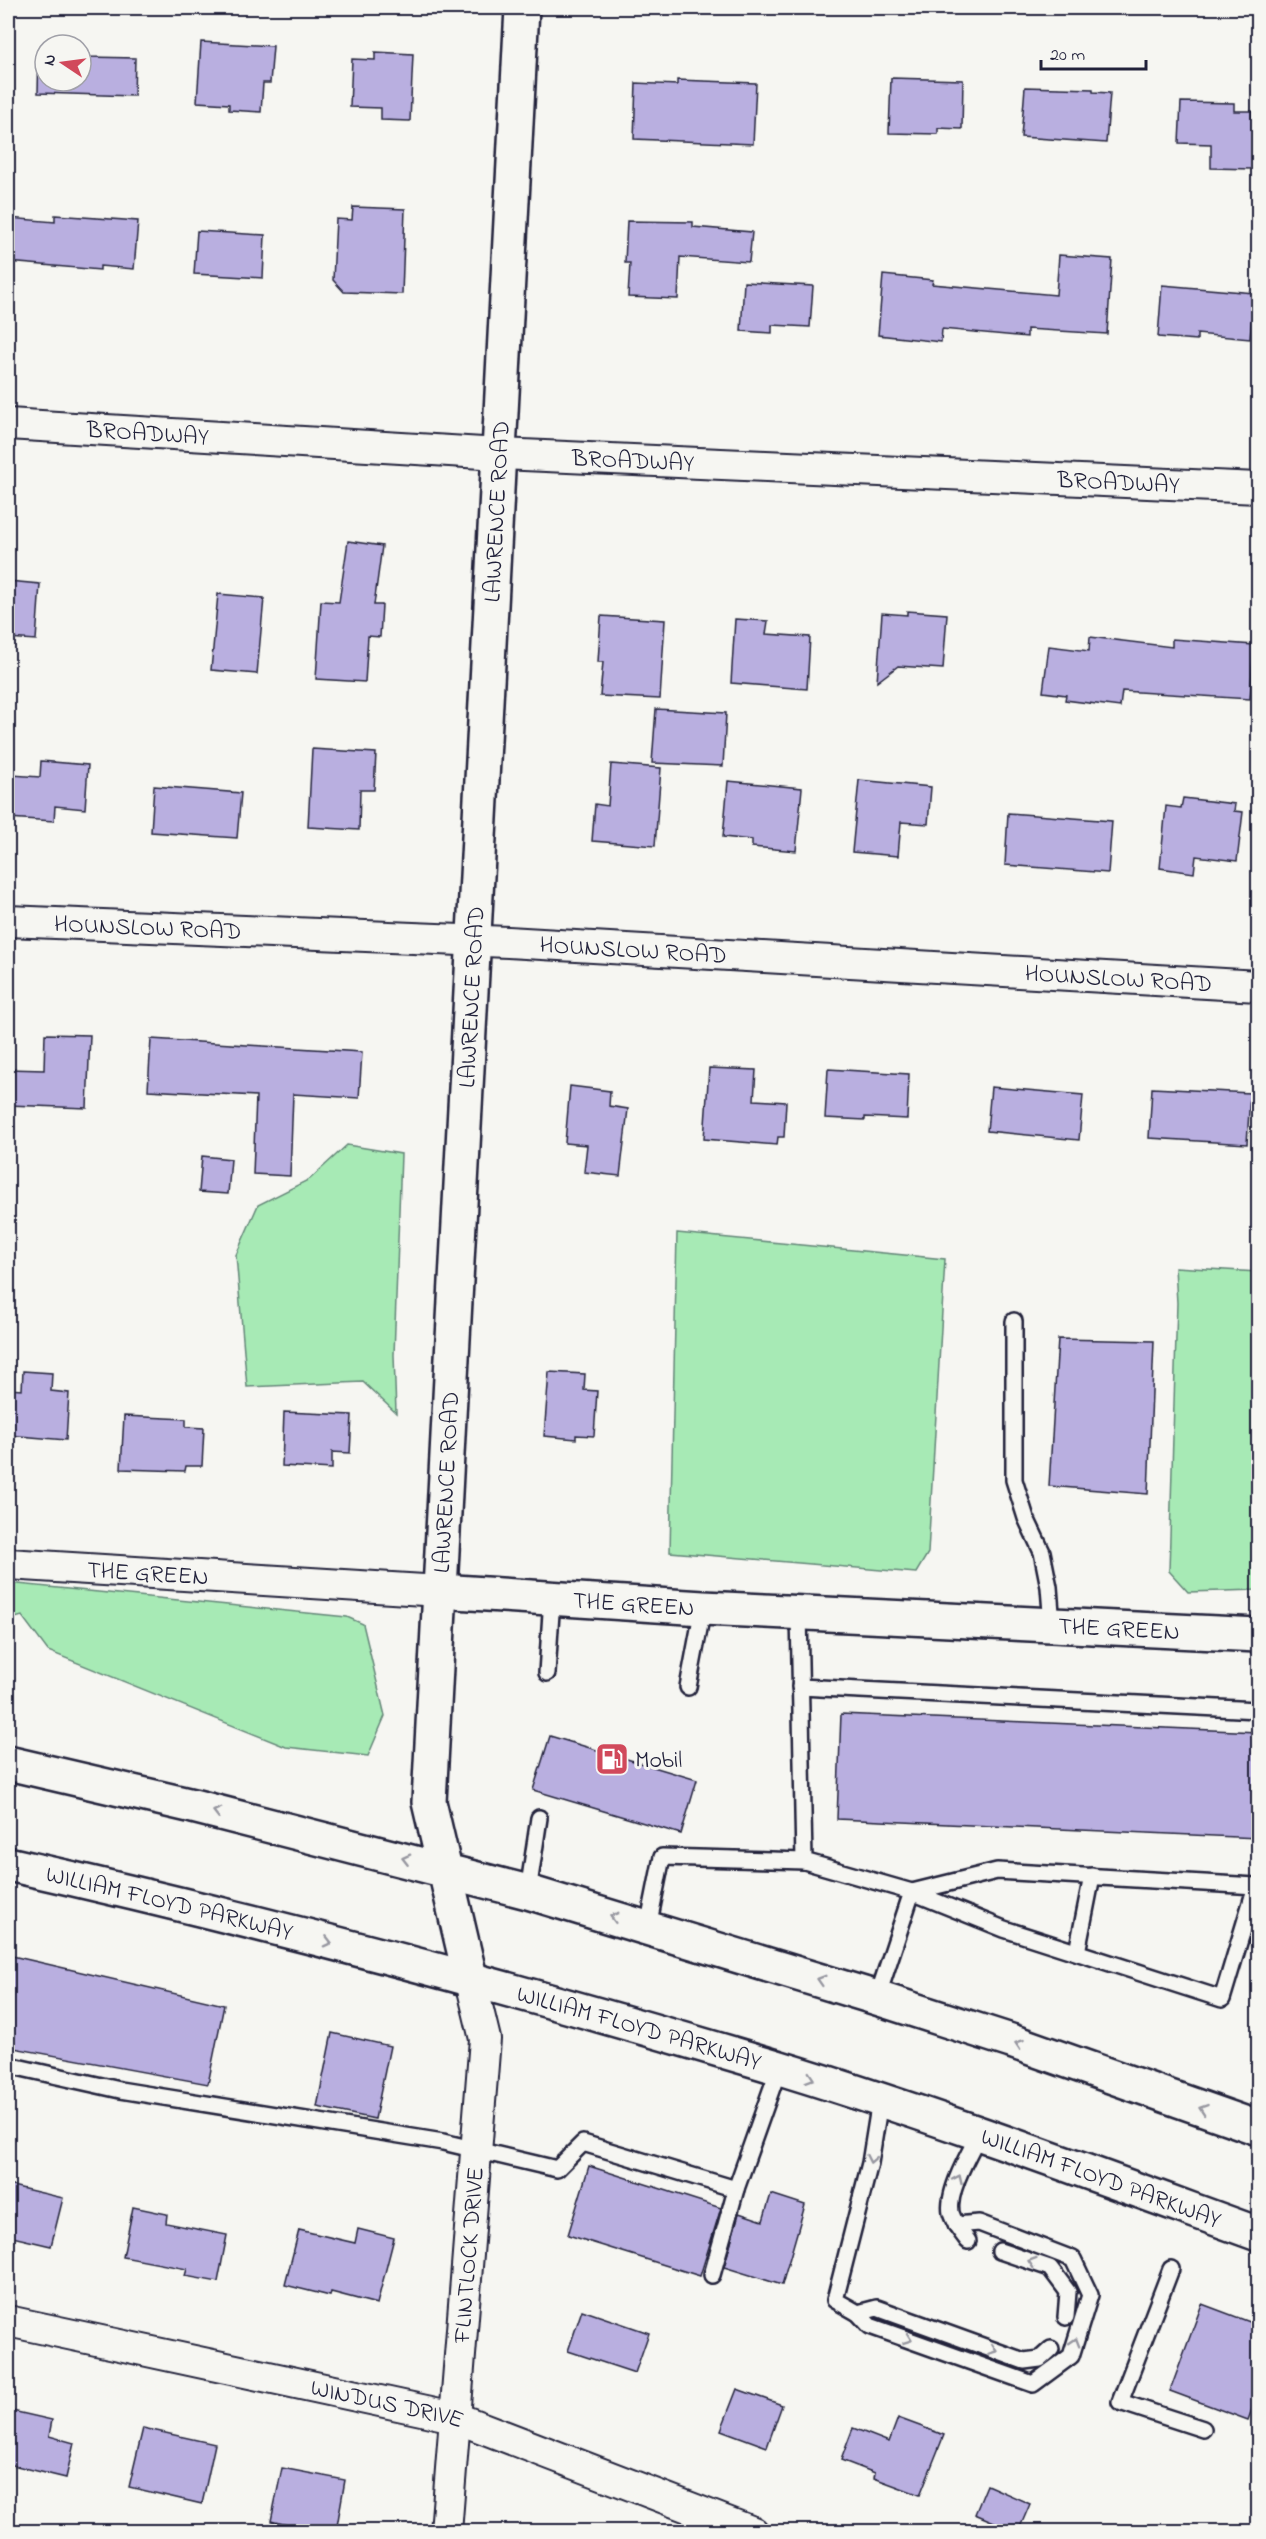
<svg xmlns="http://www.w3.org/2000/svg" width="1266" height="2539" font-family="'Indie Flower',sans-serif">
  <rect width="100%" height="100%" fill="#f6f6f2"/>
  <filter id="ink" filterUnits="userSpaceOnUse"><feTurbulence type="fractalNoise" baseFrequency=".0167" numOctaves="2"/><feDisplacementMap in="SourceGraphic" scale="12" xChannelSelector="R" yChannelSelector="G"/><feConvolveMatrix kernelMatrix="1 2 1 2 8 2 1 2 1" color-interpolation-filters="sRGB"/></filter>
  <g filter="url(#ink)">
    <g fill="#a7eab5" stroke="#648678" stroke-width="1.5">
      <polygon points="347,1145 401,1154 394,1355 396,1413 363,1382 247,1387 236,1255 258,1205 310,1179"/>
      <polygon points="677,1233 945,1259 928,1553 916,1573 670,1552"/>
      <polygon points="1175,1267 1258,1272 1258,1590 1188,1592 1169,1571 1177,1303"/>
      <polygon points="8,1583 347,1617 363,1624 385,1716 368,1756 286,1747 48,1651 22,1616 8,1620"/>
    </g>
    <g fill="#b9afe0" stroke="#22223b" stroke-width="1.5">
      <polygon points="201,42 273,46 270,83 263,83 261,112 229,110 229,104 197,102"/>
      <polygon points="39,50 45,50 45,81 81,81 81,51 88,51 89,57 135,58 134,96 38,93"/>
      <polygon points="375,52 413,54 410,121 381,120 381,108 350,107 352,59 375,60"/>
      <polygon points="891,78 963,80 962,129 938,128 938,134 889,133"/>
      <polygon points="677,80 756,83 753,144 634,139 636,83 677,85"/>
      <polygon points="1025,87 1093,89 1093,92 1110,93 1106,143 1021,137"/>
      <polygon points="1181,102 1234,103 1234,111 1252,111 1252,169 1211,168 1211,144 1179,143"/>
      <polygon points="353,207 405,209 402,294 344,292 333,280 336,219 352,220"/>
      <polygon points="55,215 138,221 134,269 100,266 100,270 8,262 9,218 55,222"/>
      <polygon points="627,221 693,222 693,227 752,232 749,262 680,257 678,299 628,297 630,263 625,263"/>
      <polygon points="197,231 265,235 263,278 194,274"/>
      <polygon points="1059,255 1112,259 1107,334 1027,329 1027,337 942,329 941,342 878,335 883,275 933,280 932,284 1056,295"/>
      <polygon points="744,282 813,286 810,327 772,325 772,333 741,331"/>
      <polygon points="1162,285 1254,293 1250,339 1197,334 1197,340 1158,337"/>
      <polygon points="348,541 382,546 374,605 382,605 380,637 368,636 365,682 316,679 321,601 339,602"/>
      <polygon points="8,581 40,584 36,640 8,638"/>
      <polygon points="218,594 264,598 257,674 211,670"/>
      <polygon points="907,611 947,614 943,669 898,666 877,682 882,613 907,615"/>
      <polygon points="601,616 665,620 660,699 600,696 603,662 598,662"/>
      <polygon points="735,619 768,621 766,634 810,637 807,689 731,683"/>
      <polygon points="1090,637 1172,647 1172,639 1254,645 1250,699 1122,691 1120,707 1065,700 1066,695 1043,692 1049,646 1089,651"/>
      <polygon points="656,709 726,713 723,766 652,763"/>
      <polygon points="312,749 376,753 374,790 360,790 359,830 308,827"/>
      <polygon points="41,761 88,765 85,809 55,806 54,821 8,818 12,775 40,777"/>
      <polygon points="611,764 661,768 655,846 592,841 595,804 608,806"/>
      <polygon points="859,780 931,787 928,824 901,822 898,856 852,852"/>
      <polygon points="728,781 802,788 796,851 752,847 752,840 723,837"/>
      <polygon points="154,786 241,793 237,838 151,832"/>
      <polygon points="1183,798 1235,804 1234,811 1243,812 1237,861 1196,856 1194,873 1160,868 1166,806 1181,808"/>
      <polygon points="1008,813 1112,821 1108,873 1005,865"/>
      <polygon points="45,1034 90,1035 87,1108 8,1105 8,1069 44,1070"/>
      <polygon points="151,1039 362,1052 359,1098 293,1094 290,1176 253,1174 256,1096 148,1090"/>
      <polygon points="709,1068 756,1070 754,1100 786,1102 784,1137 778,1137 777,1145 704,1139"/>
      <polygon points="828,1069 909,1074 907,1119 865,1117 865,1120 825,1118"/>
      <polygon points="570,1086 610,1091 609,1106 628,1109 620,1176 584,1172 587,1145 565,1143"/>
      <polygon points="991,1087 1083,1095 1079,1140 987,1131"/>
      <polygon points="1152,1088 1250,1093 1247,1144 1149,1138"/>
      <polygon points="202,1156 231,1159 228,1194 199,1192"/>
      <polygon points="1058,1339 1154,1341 1148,1494 1049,1486"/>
      <polygon points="23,1371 52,1373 51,1391 69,1393 66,1440 8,1435 8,1389 22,1390"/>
      <polygon points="549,1372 585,1374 584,1390 597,1391 594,1436 576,1435 576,1439 544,1436"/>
      <polygon points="284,1412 352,1415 350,1453 332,1452 332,1469 282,1466"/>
      <polygon points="124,1416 186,1419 186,1427 204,1428 202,1466 186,1466 185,1471 121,1469"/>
      <polygon points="841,1714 1258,1732 1258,1838 837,1819"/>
      <polygon points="550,1736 697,1780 681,1834 533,1790"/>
      <polygon points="8,1955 224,2005 208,2084 8,2047"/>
      <polygon points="332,2033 390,2046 375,2119 317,2107"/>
      <polygon points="589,2166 721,2208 700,2276 568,2235"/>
      <polygon points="8,2185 63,2198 51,2246 8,2236"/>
      <polygon points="771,2194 805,2205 782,2285 724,2267 739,2213 763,2221"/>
      <polygon points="133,2207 167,2214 166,2223 227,2235 218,2282 185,2276 187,2269 123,2257"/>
      <polygon points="358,2229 394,2238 377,2304 331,2292 330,2296 285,2285 299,2230 355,2243"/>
      <polygon points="1202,2304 1258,2325 1258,2393 1248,2420 1170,2391"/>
      <polygon points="582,2310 649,2333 635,2373 568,2351"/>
      <polygon points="737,2389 782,2405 767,2447 721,2430"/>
      <polygon points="8,2410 52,2420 49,2436 74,2443 66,2478 8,2464"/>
      <polygon points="898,2418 944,2435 920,2495 874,2478 875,2473 841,2460 853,2428 889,2442"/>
      <polygon points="143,2428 215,2444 202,2504 129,2487"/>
      <polygon points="282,2468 345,2480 336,2532 316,2532 271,2521"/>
      <polygon points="987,2485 1030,2504 1018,2532 975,2514"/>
    </g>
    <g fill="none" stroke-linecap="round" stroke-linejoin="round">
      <defs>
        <g id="service">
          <polyline points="1014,1321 1014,1480 1026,1518 1042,1552 1049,1587 1052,1625"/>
          <polyline points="799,1613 804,1861 912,1892 877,1998"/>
          <polyline points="547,1673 552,1598"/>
          <polyline points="688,1687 703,1608"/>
          <polyline points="800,1687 1258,1710"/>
          <polygon points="997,1871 1256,1886 1222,1999 1004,1929 912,1892"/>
          <polyline points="528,1892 539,1818"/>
          <polyline points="648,1927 662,1857 804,1861"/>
          <polyline points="1077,1952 1092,1876"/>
          <polyline points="8,2065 120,2090 443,2142 557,2169 583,2143 736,2189 779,2068"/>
          <polyline points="880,2101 870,2163 835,2300 858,2313 870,2326 1033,2384 1071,2356 1090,2295 1073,2259 979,2223 956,2225"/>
          <path d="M968,2241c-7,-9 -14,-18 -17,-28 -4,-22 18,-59 28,-79"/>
          <polyline points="1000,2251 1050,2268 1068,2292 1066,2317"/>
          <polyline points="1171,2269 1120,2402 1203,2429"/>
          <polyline points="712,2275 736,2189"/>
          <polyline points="858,2313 877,2308 1024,2361 1040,2359 1051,2349"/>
        </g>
        <g id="minor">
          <path id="s1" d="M8,424l491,30 759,34"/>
          <path id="s2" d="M8,921l500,21 750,44"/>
          <path id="s3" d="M8,1564l432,27"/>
          <path id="s4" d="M8,2321l446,96 299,115"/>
          <path id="s5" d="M446,2532l39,-493 -14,-58"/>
        </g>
        <g id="tertiary">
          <path id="s6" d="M440,1591l263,17 555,27"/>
          <path id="s7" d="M471,1981l-42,-179 93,-1794"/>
        </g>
        <g id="trunk">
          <polyline points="8,1763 193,1806 528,1892 877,1998 1011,2041 1258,2128"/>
          <path id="s8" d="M8,1864c249,56 497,122 742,195 172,51 340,114 508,175"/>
        </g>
      </defs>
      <use href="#service" stroke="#22223b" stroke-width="20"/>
      <use href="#minor" stroke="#22223b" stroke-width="34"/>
      <use href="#tertiary" stroke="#22223b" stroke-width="38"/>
      <use href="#trunk" stroke="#22223b" stroke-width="38"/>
      <use href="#service" stroke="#f6f6f2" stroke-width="15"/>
      <use href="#minor" stroke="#f6f6f2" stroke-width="30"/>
      <use href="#tertiary" stroke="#f6f6f2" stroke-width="33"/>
      <use href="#trunk" stroke="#f6f6f2" stroke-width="33"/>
    </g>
    <defs><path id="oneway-chevron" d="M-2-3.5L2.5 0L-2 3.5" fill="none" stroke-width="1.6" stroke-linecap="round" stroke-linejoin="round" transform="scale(1.5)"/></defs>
    <g stroke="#9797a0">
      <use href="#oneway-chevron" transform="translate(217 1812) rotate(-166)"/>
      <use href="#oneway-chevron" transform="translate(406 1859) rotate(-166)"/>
      <use href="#oneway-chevron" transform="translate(614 1917) rotate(-164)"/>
      <use href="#oneway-chevron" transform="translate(328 1942) rotate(14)"/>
      <use href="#oneway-chevron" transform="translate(821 1980) rotate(-163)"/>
      <use href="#oneway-chevron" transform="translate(1019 2044) rotate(-161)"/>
      <use href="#oneway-chevron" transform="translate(810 2078) rotate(18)"/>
      <use href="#oneway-chevron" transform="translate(1203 2109) rotate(-161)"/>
      <use href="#oneway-chevron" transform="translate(871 2159) rotate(101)"/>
      <use href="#oneway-chevron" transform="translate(958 2179) rotate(-65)"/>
      <use href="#oneway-chevron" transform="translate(1032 2262) rotate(-162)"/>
      <use href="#oneway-chevron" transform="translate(908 2339) rotate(20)"/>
      <use href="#oneway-chevron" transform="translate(1075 2342) rotate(-73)"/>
      <use href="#oneway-chevron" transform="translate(993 2350) rotate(20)"/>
    </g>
  </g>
  <defs>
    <symbol id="fuel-square" viewBox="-11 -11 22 22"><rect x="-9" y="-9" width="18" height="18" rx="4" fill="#d1495b" stroke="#f6f6f2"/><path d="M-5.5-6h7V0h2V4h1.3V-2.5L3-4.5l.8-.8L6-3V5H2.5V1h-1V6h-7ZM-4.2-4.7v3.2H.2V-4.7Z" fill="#fff"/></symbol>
  </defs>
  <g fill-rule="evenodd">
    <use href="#fuel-square" x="593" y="1740" width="38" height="38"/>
  </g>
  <g text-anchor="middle" stroke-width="6" stroke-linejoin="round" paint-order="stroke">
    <g font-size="24" fill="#22223b" stroke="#f6f6f2">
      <text dy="8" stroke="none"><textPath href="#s1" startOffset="140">BROADWAY</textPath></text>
      <text dy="8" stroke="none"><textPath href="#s1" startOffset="626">BROADWAY</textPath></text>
      <text dy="8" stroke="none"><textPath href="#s1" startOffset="1112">BROADWAY</textPath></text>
      <text dy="8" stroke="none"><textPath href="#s7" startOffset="1476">LAWRENCE ROAD</textPath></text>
      <text dy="8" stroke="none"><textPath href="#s2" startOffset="140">HOUNSLOW ROAD</textPath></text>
      <text dy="8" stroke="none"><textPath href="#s2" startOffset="626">HOUNSLOW ROAD</textPath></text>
      <text dy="8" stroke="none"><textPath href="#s2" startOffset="1112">HOUNSLOW ROAD</textPath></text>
      <text dy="8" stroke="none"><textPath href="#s7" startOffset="990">LAWRENCE ROAD</textPath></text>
      <text dy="8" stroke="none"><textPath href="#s7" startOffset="504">LAWRENCE ROAD</textPath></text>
      <text dy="8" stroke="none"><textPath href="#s3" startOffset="140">THE GREEN</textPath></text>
      <text dy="8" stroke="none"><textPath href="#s6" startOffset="194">THE GREEN</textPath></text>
      <text dy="8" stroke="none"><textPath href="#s6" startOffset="680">THE GREEN</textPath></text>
      <text dy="8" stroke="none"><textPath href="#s8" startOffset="166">WILLIAM FLOYD PARKWAY</textPath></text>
      <text dy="8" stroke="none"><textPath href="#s8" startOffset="652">WILLIAM FLOYD PARKWAY</textPath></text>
      <text dy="8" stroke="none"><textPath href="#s8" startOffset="1138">WILLIAM FLOYD PARKWAY</textPath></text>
      <text dy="8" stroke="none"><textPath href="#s5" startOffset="278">FLINTLOCK DRIVE</textPath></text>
      <text dy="8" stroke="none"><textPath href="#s4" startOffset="388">WINDUS DRIVE</textPath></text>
    </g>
    <g font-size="24" fill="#22223b" stroke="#f6f6f2" text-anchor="start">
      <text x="635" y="1767">Mobil</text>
    </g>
  </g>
  <rect width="1266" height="2539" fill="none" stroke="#f6f6f2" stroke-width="30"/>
  <rect x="15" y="15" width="1236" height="2509" fill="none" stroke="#22223b" stroke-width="2" filter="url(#ink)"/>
  <g transform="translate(63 63) rotate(283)"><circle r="28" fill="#f6f6f2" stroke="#a1a1a9" stroke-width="1.5"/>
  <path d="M0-4.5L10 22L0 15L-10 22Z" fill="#d1495b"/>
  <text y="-9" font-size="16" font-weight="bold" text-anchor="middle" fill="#22223b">N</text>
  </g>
  <path d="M1041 60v9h105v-9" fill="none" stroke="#22223b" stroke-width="3"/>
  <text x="1050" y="60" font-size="18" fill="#22223b" stroke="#f6f6f2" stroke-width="4.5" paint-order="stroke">20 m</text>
</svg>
